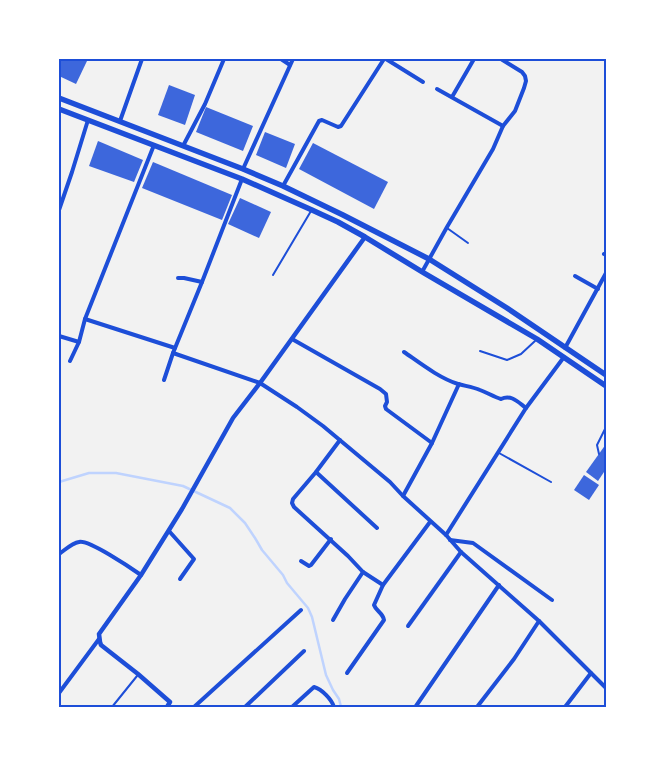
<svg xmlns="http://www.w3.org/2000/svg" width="665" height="766" font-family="'Zilla Slab',serif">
  <rect width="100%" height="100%" fill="#f2f2f2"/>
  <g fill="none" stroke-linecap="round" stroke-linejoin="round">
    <polyline stroke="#bfd3fe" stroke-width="2.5" points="59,482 89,473 116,473 183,486 230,508 245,523 255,538 262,550 283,575 287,583 308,608 312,617 326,675 333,690 339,699 341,707"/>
  </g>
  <g fill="#3d67dc">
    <polygon points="59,59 83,59 87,61 76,84 59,76"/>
    <polygon points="169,85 195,95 185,125 158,115"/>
    <polygon points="206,107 253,126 243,151 196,132"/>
    <polygon points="265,132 295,144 286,168 256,155"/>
    <polygon points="98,141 143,160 134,182 89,166"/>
    <polygon points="313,143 388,182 374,209 299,169"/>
    <polygon points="153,162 232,195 222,220 142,188"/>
    <polygon points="240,198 271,212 259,238 228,224"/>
    <polygon points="606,444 606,469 598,481 586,472"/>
    <polygon points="584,475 599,485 589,500 574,490"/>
  </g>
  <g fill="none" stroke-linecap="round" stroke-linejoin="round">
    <g stroke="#1d4ed8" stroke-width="2">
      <polyline points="447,228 468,243"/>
      <polyline points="273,275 311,211"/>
      <polyline points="480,351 507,360 521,354 535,341"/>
      <polyline points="499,453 551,482"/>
      <polyline points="599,454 597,445 606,427"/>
      <polyline points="112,707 137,676"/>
    </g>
    <g stroke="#1d4ed8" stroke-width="4">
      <polyline points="281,59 290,65"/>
      <polyline points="386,59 423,82"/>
      <polyline points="437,89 503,126"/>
      <polyline points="452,97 474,59"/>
      <polyline points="120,121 142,59"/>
      <polyline points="183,146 205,104 224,59"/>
      <polyline points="243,169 293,59"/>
      <polyline points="283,186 319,121 322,120 338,127 341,126 384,59"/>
      <polyline points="59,210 72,172 88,120"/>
      <polyline points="604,254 606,255"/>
      <polyline points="422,272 447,227 493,149 503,126 515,111 524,88 526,81 525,76 522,72 501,59"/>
      <polyline points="575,276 598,289"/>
      <polyline points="178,278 184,278 202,282"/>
      <polyline points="85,319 175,348"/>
      <polyline points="59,336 79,342"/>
      <polyline points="292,339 380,389 386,394 387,402 385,406 386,409 432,443"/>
      <polyline points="565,348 606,273"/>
      <path d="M404,352c16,11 35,26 54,32 7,2 15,3 22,6 8,3 14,7 21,9 10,-5 17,3 25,9"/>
      <polyline points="173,353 260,383 297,407 323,426 390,482 403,496 446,535 461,552 539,621 606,688"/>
      <polyline points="70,361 79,342 85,319 154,145"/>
      <polyline points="164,380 173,353 202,282 242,179"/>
      <polyline points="340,440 316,472 293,499 292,503 294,507 348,556 363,572 383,585"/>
      <polyline points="316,472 377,528"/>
      <polyline points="403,496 432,443 459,384"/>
      <polyline points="169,531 194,559 180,579"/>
      <polyline points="446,535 526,408 564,357"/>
      <polyline points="450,540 473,543 552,600"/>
      <path d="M59,554c6,-4 13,-11 20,-12 9,-3 52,26 62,33"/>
      <polyline points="301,561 309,566 311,565 331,539"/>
      <polyline points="333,620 345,599 363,572"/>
      <polyline points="408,626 461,552"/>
      <path d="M347,673l37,-53c-1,-7 -8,-9 -10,-15l9,-20 47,-63"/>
      <polyline points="59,693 99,639"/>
      <polyline points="416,706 499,585"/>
      <polyline points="194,707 301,610"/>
      <polyline points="245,707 304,651"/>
      <path d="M292,707l22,-20c8,2 18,13 20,20"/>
      <polyline points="477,707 514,659 539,621"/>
      <polyline points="565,707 591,673"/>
    </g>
    <polyline stroke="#1d4ed8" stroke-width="4.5" points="167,707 170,702 138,674 101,645 100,642 99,634 141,575 182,509 233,418 260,383 365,237"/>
    <g stroke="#1d4ed8" stroke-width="5.5">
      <polyline points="59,98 243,169 283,186 343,215 429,259 507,308 606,375"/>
      <polyline points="59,109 242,179 312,210 338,222 365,237 424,273 537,339 606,386"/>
    </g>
  </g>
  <rect width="665" height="766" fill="none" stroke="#ffffff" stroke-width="120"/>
  <rect x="60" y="60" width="545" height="646" fill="none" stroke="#1d4ed8" stroke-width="2"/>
</svg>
